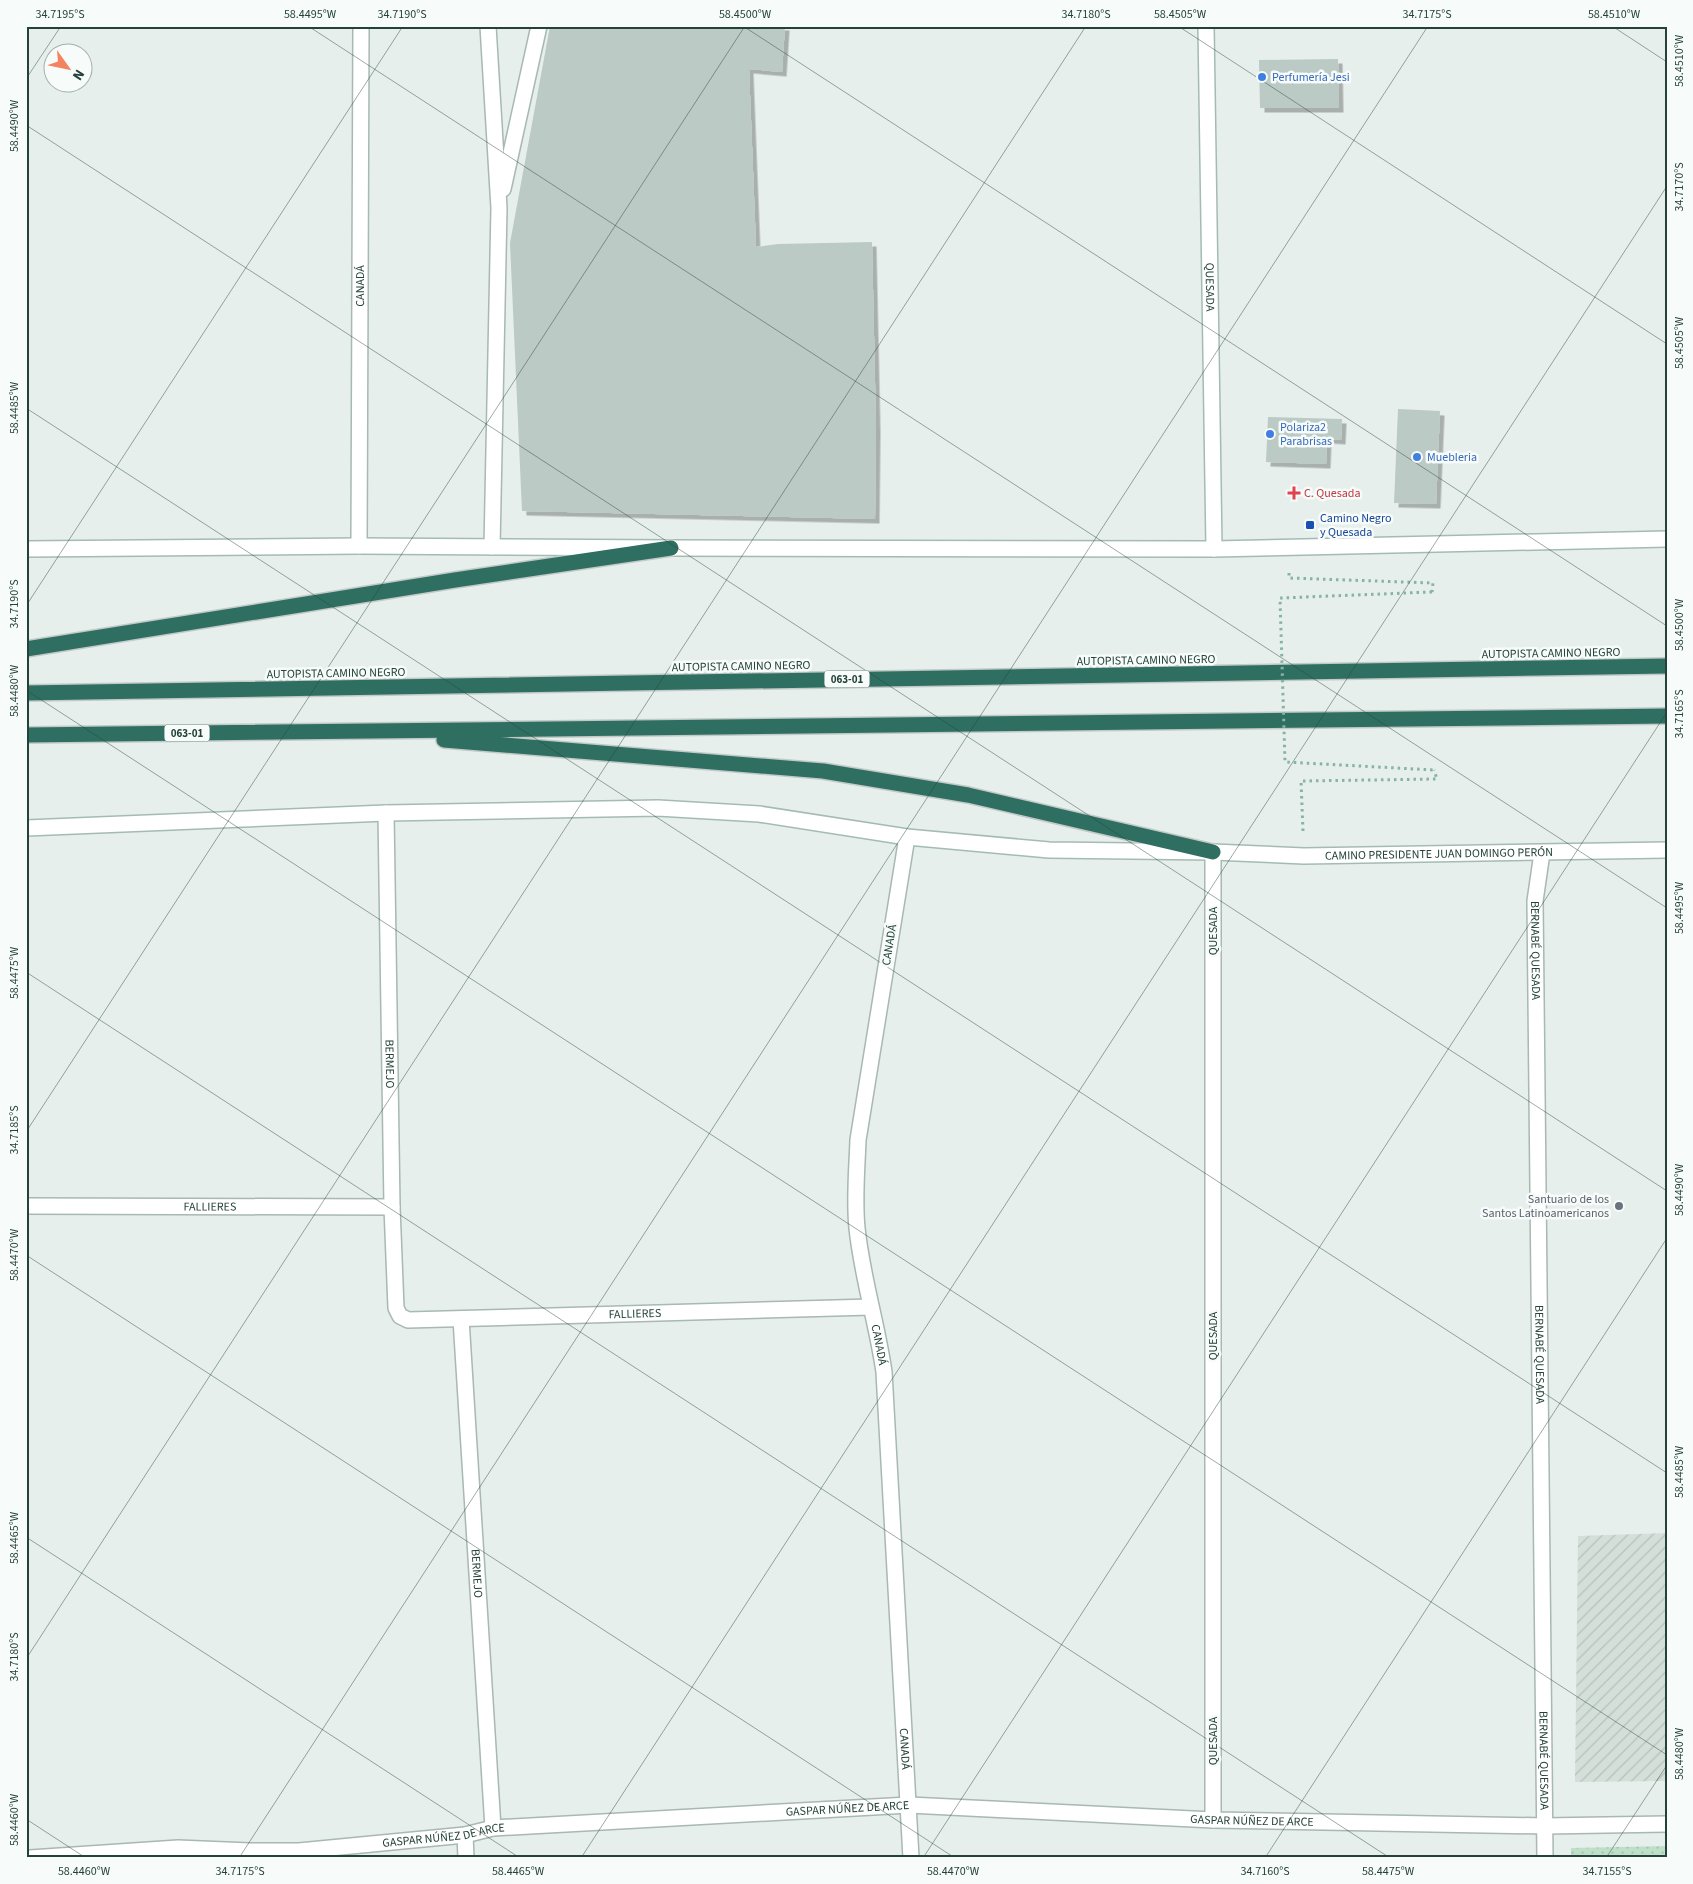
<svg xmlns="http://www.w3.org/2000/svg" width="1693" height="1884" font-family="'Source Sans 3',sans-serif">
  <defs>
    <pattern id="industrial-furrows" width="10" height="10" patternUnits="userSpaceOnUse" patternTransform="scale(1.25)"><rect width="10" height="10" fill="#d4dfda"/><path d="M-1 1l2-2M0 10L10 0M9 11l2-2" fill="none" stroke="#b6c1bc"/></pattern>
    <pattern id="park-dots" width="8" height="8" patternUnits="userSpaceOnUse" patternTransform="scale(1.25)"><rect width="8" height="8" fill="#bfe0c8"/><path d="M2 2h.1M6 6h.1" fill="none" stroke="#a4c1ad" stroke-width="1.8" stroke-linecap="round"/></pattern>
    <filter id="shadow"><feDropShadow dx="4.5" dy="4.5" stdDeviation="0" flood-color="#0004"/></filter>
  </defs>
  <rect width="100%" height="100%" fill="#e6efeb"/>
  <polygon fill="url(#industrial-furrows)" points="1667,1533 1667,1781 1575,1782 1578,1536"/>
  <polygon fill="url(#park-dots)" points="1667,1846 1667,1858 1571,1858 1571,1848"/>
  <g fill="#bbcac4" filter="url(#shadow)">
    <polygon points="550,26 785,26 782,72 749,69 756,247 778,244 872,242 876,429 875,519 522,511 510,243"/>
    <polygon points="1338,59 1339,108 1260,108 1259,60"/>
    <polygon points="1398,409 1440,411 1436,504 1394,503"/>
    <polygon points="1268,417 1342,419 1341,440 1327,439 1326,464 1266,462"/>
  </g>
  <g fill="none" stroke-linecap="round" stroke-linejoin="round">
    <defs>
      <g id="street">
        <polyline points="488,26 499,208 492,547"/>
        <polyline points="503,189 539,26"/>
        <path id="s1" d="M359,546l2,-520"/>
        <path id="s2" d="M386,813l6,394 4,101 4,8 8,4 463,-13"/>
        <path id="s3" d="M907,837l-49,303c-1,29 -4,59 -1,88 5,49 20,95 27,144l27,486"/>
        <polyline points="1213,852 1213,1820"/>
        <path id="s4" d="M1542,853l-7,48 10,957"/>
        <path id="s5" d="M26,1206l366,1"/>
        <path id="s6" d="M461,1319l32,509"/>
        <polyline points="465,1835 466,1858"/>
        <path id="s7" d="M30,1858l148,-10 72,3h49l166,-16 28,-7 416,-23 304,15 332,6 122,-2"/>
      </g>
      <g id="secondary">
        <path id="s8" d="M1206,26l8,523"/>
        <polyline points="26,549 359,546 671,548 1214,549 1667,539"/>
        <path id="s9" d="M26,828l360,-15 272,-5 101,6 148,23 142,13 164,2 91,4 363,-6"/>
      </g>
      <g id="highway">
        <polyline points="26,649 455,580 671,548"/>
        <polyline points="26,693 1667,666"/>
        <polyline points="26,735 1667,716"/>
        <polyline points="444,740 823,771 968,795 1213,852"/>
      </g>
    </defs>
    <use href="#street" stroke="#a8b8b2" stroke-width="18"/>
    <use href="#secondary" stroke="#a4bbb3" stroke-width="18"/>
    <use href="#highway" stroke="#c2cac8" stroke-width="18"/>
    <g stroke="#86b3a5" stroke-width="3" stroke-dasharray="2.5 4" stroke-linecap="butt">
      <polyline points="1289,573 1289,578 1433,583 1432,592"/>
      <polyline points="1303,831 1301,781 1437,779 1434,770"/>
    </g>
    <use href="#street" stroke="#fff" stroke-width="15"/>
    <use href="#secondary" stroke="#fff" stroke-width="15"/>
    <use href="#highway" stroke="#2f6f62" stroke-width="15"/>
    <polyline stroke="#86b3a5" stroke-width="3" stroke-dasharray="2.5 4" stroke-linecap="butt" points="1432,592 1280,598 1285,762 1434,770"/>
  </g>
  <path fill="none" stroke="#24423a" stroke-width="1" stroke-opacity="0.45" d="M308,26l1359,882M743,26l924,600M1178,26l489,318M1612,26l55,36M26,79l35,-53M26,125l1641,1066M26,408l1641,1065M26,606l377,-580M26,690l1641,1065M26,972l1364,886M26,1132l719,-1106M26,1255l929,603M26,1537l494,321M26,1659l1060,-1633M26,1819l60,39M239,1858l1189,-1832M581,1858l1086,-1672M923,1858l744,-1146M1265,1858l402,-620M1606,1858l61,-93"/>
  <g fill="#3f7fe0" stroke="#f7fbf9" stroke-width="2">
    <circle cx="1262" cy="77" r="5"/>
    <circle cx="1270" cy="434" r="5"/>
    <circle cx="1417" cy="457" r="5"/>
  </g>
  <path fill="#e0444e" stroke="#f7fbf9" stroke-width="2" d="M1291.5 485.5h5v5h5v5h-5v5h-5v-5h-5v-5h5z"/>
  <rect fill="#1a4fb4" stroke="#f7fbf9" stroke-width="2" x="1305" y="520" width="10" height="10" rx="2.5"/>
  <circle fill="#6b7280" stroke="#f7fbf9" stroke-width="2" cx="1619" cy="1206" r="5"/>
  <g text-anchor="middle" stroke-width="5" stroke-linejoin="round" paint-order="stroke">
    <g fill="#f7fbf9" stroke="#637a73" stroke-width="1">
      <rect x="824.5" y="670.5" width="45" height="17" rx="4"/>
      <rect x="164.5" y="724.5" width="45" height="17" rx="4"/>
    </g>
    <g font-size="11" font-weight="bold" fill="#24423a">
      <text x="847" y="683">063-01</text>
      <text x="187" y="737">063-01</text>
    </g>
    <g font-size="12" fill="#366cbe" stroke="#f7fbf9" text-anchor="start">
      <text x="1272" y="81">Perfumería Jesi</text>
      <text x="1280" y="431">Polariza2<tspan x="1280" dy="14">Parabrisas</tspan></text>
      <text x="1427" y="461">Muebleria</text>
    </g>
    <g font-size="12" fill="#24423a" stroke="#f7fbf9">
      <text dy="4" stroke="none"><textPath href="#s1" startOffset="260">CANADÁ</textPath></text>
      <text dy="4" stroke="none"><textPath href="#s8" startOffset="261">QUESADA</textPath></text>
      <text transform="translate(1551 653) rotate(-1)" y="4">AUTOPISTA CAMINO NEGRO</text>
      <text transform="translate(1146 660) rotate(-1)" y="4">AUTOPISTA CAMINO NEGRO</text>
      <text transform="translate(741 666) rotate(-1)" y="4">AUTOPISTA CAMINO NEGRO</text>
      <text transform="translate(336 673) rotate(-1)" y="4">AUTOPISTA CAMINO NEGRO</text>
      <text dy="4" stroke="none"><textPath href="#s9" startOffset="1416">CAMINO PRESIDENTE JUAN DOMINGO PERÓN</textPath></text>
      <text transform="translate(1213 931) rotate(-90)" y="4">QUESADA</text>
      <text transform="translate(889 945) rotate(-81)" y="4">CANADÁ</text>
      <text dy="4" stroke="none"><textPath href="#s4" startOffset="98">BERNABÉ QUESADA</textPath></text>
      <text dy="4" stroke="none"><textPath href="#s2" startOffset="251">BERMEJO</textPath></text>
      <text dy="4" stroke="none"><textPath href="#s5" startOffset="184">FALLIERES</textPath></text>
      <text dy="4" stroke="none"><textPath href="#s2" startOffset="740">FALLIERES</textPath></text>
      <text transform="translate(1213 1336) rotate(-90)" y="4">QUESADA</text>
      <text dy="4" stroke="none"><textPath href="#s3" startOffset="514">CANADÁ</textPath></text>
      <text dy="4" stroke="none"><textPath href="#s4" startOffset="502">BERNABÉ QUESADA</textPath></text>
      <text dy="4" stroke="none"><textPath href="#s6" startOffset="255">BERMEJO</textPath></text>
      <text transform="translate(1213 1741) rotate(-90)" y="4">QUESADA</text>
      <text dy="4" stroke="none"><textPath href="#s3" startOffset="919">CANADÁ</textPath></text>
      <text dy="4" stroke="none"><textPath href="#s4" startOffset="908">BERNABÉ QUESADA</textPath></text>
      <text dy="4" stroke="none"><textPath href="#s7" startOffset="820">GASPAR NÚÑEZ DE ARCE</textPath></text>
      <text dy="4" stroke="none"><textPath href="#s7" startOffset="1225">GASPAR NÚÑEZ DE ARCE</textPath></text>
      <text dy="4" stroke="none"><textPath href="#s7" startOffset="415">GASPAR NÚÑEZ DE ARCE</textPath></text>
    </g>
    <g font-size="12" fill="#be3a42" stroke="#f7fbf9" text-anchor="start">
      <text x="1304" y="497">C. Quesada</text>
    </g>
    <g font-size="12" fill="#164399" stroke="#f7fbf9" text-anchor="start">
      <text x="1320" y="522">Camino Negro<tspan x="1320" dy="14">y Quesada</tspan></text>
    </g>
    <g font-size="12" fill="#5b616d" stroke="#f7fbf9" text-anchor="end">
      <text x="1609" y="1203">Santuario de los<tspan x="1609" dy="14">Santos Latinoamericanos</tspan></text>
    </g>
  </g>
  <rect width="1693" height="1884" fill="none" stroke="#f7fbf9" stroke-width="55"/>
  <g transform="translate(68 68) rotate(123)"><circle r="24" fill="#f7fbf9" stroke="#a3b1ad"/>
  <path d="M0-4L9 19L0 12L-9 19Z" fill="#f4845f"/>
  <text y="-8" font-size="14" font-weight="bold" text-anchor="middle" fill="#24423a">N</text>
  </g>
  <rect x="28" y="28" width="1638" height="1828" fill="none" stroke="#24423a" stroke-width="2"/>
  <g font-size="12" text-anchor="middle" fill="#24423a">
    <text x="60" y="18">34.7195°S</text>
    <text x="310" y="18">58.4495°W</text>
    <text x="402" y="18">34.7190°S</text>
    <text x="745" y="18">58.4500°W</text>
    <text x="1086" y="18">34.7180°S</text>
    <text x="1180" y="18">58.4505°W</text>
    <text x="1427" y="18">34.7175°S</text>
    <text x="1614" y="18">58.4510°W</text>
    <text transform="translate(1679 61) rotate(-90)" y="4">58.4510°W</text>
    <text transform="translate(14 126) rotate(-90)" y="4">58.4490°W</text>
    <text transform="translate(1679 187) rotate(-90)" y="4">34.7170°S</text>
    <text transform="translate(1679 343) rotate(-90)" y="4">58.4505°W</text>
    <text transform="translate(14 408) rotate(-90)" y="4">58.4485°W</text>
    <text transform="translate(14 604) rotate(-90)" y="4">34.7190°S</text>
    <text transform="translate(1679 625) rotate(-90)" y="4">58.4500°W</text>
    <text transform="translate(14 691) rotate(-90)" y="4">58.4480°W</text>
    <text transform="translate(1679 714) rotate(-90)" y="4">34.7165°S</text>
    <text transform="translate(1679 908) rotate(-90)" y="4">58.4495°W</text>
    <text transform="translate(14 973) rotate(-90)" y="4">58.4475°W</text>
    <text transform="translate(14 1130) rotate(-90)" y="4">34.7185°S</text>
    <text transform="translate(1679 1190) rotate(-90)" y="4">58.4490°W</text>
    <text transform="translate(14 1255) rotate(-90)" y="4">58.4470°W</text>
    <text transform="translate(1679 1472) rotate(-90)" y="4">58.4485°W</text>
    <text transform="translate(14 1538) rotate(-90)" y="4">58.4465°W</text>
    <text transform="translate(14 1657) rotate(-90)" y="4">34.7180°S</text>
    <text transform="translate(1679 1754) rotate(-90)" y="4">58.4480°W</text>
    <text transform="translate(14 1820) rotate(-90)" y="4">58.4460°W</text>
    <text x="84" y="1875">58.4460°W</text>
    <text x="240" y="1875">34.7175°S</text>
    <text x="518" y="1875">58.4465°W</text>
    <text x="953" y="1875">58.4470°W</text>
    <text x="1265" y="1875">34.7160°S</text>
    <text x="1388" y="1875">58.4475°W</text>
    <text x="1607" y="1875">34.7155°S</text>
  </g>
</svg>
